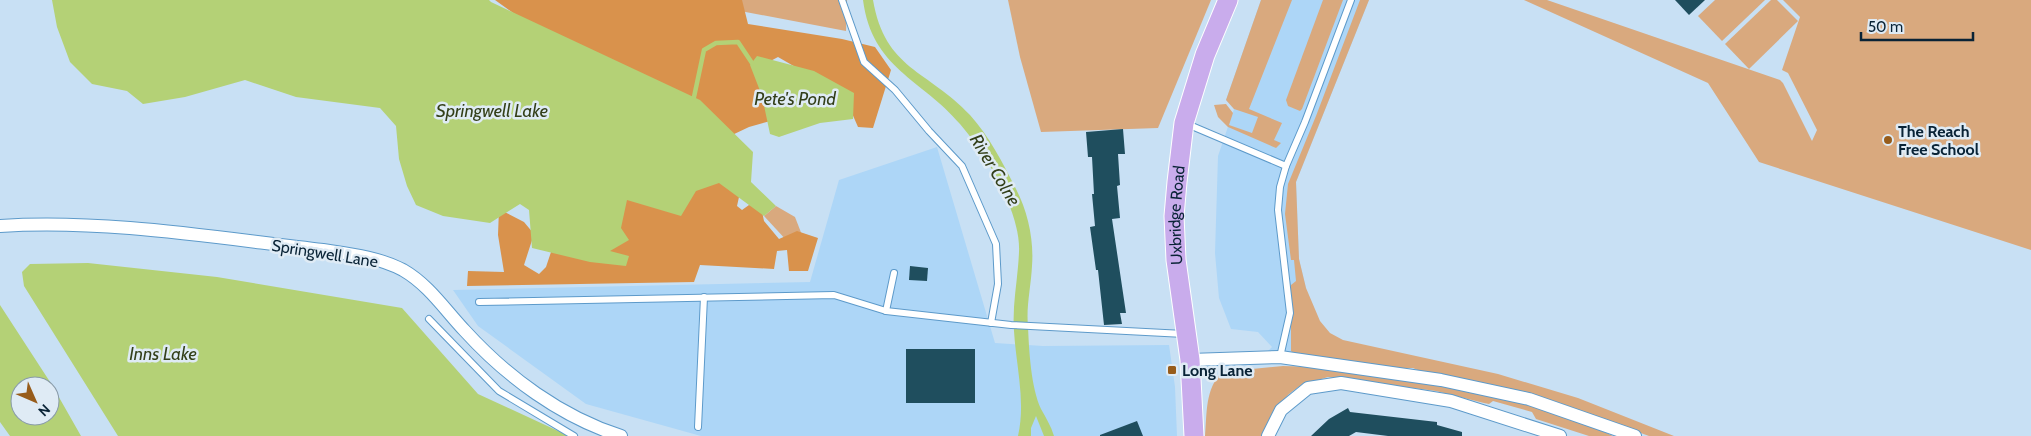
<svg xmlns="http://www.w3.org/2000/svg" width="2031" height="436" font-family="Cabin,sans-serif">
  <rect width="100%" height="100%" fill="#c8e0f4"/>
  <g fill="#add6f7">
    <polygon points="1261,0 1369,0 1296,182 1299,259 1306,288 1301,353 1268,351 1272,347 1258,332 1231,329 1219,298 1215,253 1218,156 1234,109 1226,100"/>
    <polygon points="937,147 995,343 1043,346 1169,345 1175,387 1177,436 701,436 586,404 478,326 453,290 810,282 839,180"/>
  </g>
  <g fill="#d9a97e">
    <polygon points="732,0 847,0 846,31 735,10"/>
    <polygon points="1008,0 1211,0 1158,128 1041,132 1020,57"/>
    <polygon points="1261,0 1292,0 1249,109 1282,123 1274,140 1281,143 1276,148 1228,127 1218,117 1214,105 1226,104 1233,113 1229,125 1252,133 1258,117 1234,109 1226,100"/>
    <polygon points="1323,0 1343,0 1302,109 1300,111 1288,106 1286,100"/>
    <polygon points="1360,0 1369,0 1296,182 1299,259 1306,288 1320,321 1330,333 1343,340 1498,374 1578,398 1674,436 1649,436 1557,402 1462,379 1422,372 1413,368 1392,368 1295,355 1291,351 1291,285 1296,281 1294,260 1291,260 1285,214 1288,184 1316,116"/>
    <polygon points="1524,0 1547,0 1780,80 1783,83 1812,141 1817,130 1788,73 1782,70 1800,17 1783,0 2031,0 2031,250 1759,162 1708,83"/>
    <polygon points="1715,0 1765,0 1722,41 1698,16"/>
    <polygon points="1771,0 1777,0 1798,21 1749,69 1725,44"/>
    <polygon points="776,206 795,217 802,235 788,242 764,216"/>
    <path d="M1283,366c66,1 131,13 196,27 46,11 91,22 134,43h-24l-53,-17 -4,-7 -39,-11 -4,3 -5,-1 -48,-12 -108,-14 -27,8 -12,9 -15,17 -13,25h-56c2,-23 0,-47 17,-64z"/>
  </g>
  <g fill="#d9924c">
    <polygon points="495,0 742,0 748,24 842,39 875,47 891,70 873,128 858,127 844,95 778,57 757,68 774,120 749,127 730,136 530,25"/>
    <polygon points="715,178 741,188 737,206 742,210 749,205 761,207 764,221 779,239 797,231 818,238 808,271 789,271 787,250 777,251 774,269 700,265 694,282 467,286 468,271 504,272 498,235 499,209 524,222 534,234 524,265 539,274 546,267 552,249 624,196"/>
  </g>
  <g fill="#b4d176" fill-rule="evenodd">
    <polygon points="52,0 489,0 491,2 700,100 753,152 751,182 776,206 764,216 719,183 696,191 681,216 627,200 621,228 629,240 610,251 629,256 626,266 590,262 532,248 529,210 520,204 490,223 443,216 416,205 407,186 399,159 396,126 380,108 296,97 245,80 185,97 143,104 127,91 92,84 70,62 57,27"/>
    <path d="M863,0h10c12,70 55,70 97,115 19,21 33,48 46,74 12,23 18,51 16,77 -1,20 -6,41 -4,60 1,25 3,61 13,83 5,9 10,17 13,27h-10l-8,-20 -5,12v8h-13c8,-35 -2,-70 -4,-105 -2,-27 4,-52 5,-79 2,-40 -33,-98 -59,-128 -38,-45 -88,-55 -97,-124z"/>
    <polygon points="757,56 814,71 854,93 853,119 820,123 779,137 770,134 762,96 750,65"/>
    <polygon points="88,263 217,277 402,308 478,394 569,436 118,436 24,286 22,272 30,264"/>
    <path d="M0,305l52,80 29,51h-71l-10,-14zM20,386h30v30h-30z"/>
  </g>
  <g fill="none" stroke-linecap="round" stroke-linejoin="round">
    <polyline stroke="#b4d176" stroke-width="4.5" points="694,97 704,50 716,43 738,42 752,63"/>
  </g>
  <g fill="#1f4e5e">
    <polygon points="1675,0 1705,0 1689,15"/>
    <polygon points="1123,129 1125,154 1118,154 1120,185 1117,186 1120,218 1112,219 1126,313 1120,313 1122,324 1104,325 1098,270 1096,270 1090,227 1095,226 1092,194 1094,194 1092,157 1088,157 1086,132"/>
    <polygon points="910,266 928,268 927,281 909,280"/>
    <rect x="906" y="349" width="69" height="54"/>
    <polygon points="1348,408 1350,412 1437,422 1437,425 1462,432 1462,436 1388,436 1356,432 1349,436 1311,436 1329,419"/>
    <polygon points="1137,421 1143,436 1100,436 1100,435"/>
  </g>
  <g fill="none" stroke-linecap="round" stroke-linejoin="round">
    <defs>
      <g id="service">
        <polyline points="842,0 864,62 895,90 929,131 962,166 996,244 998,284 991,323"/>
        <polyline points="1187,124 1286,166 1305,122 1351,0"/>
        <polyline points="479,302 834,295 886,311 1011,325 1184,334"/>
        <polyline points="886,311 894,273"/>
        <polyline points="429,319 499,391 574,436"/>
        <polyline points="1280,357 1290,313 1278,210 1280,187 1286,166"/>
        <polyline points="698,427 704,297"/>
      </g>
      <g id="minor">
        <path d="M0,226c105,-7 218,12 323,24 27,4 55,7 80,20 26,15 42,40 62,61 42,46 96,86 156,105"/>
        <polyline points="1190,360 1280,357 1441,380 1529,399 1635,436"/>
        <polyline points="1268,436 1281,410 1308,388 1341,383 1451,401 1560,436"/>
      </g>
      <g id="primary">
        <path id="s1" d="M1194,436l-4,-76 -14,-100 -2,-44 3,-34 7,-59 21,-68 23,-55"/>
      </g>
    </defs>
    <use href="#service" stroke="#5d9aca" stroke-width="8"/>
    <use href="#minor" stroke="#5d9aca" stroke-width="14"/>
    <use href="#primary" stroke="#fff" stroke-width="21"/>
    <use href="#service" stroke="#fff" stroke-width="6"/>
    <use href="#minor" stroke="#fff" stroke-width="12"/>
    <use href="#primary" stroke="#c9acec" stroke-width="19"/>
  </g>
  <g fill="#975c1b" stroke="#dfebf5" stroke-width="2">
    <circle cx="1888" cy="140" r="5"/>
    <rect x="1167" y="365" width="10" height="10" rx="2.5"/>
  </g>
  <g text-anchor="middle" stroke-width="5" stroke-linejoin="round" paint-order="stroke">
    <g font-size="16" font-weight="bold" fill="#092336" stroke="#dfebf5" text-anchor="start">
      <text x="1898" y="137">The Reach<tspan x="1898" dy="18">Free School</tspan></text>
      <text x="1182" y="376">Long Lane</text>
    </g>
    <g font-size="16" fill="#092336" stroke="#dfebf5">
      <text dy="6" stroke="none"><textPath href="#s1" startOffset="222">Uxbridge Road</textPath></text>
      <text transform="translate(325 253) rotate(9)" y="6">Springwell Lane</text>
    </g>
    <g font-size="18" font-style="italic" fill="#333f19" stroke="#dfebf5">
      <text x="795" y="105">Pete's Pond</text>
      <text x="492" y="117">Springwell Lake</text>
      <text transform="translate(995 170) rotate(59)" y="6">River Colne</text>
      <text x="163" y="360">Inns Lake</text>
    </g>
  </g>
  <g transform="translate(35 401) rotate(135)"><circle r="24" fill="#dfebf5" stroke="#899ba9"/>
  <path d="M0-4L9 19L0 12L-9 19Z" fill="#975c1b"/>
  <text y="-8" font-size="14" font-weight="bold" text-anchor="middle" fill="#092336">N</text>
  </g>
  <path d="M1861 32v8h112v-8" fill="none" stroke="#092336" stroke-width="2.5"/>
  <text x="1868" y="32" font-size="15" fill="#092336" stroke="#dfebf5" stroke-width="4" paint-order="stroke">50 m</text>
</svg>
